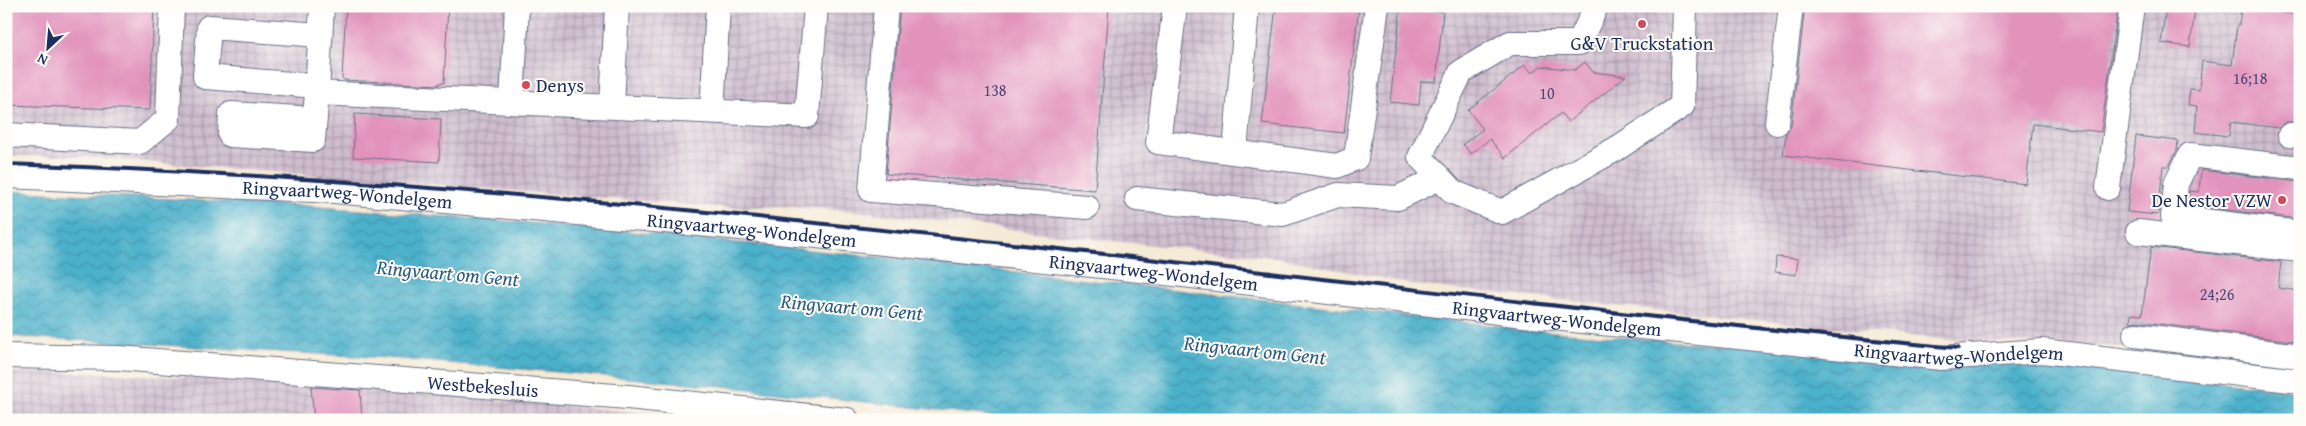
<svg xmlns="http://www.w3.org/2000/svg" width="2306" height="426" font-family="'Gentium Book Plus',serif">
  <defs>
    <pattern id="industrial-grid" width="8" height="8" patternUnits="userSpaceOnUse" patternTransform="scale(1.25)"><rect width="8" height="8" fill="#cfbdce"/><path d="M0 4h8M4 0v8" fill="none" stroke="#a79aaa"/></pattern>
    <pattern id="water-waves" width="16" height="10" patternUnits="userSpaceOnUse" patternTransform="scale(1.25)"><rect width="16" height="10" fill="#4cb1cb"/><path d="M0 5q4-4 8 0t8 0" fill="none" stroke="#3e90a8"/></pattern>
  </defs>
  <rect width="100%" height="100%" fill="#fdfcf7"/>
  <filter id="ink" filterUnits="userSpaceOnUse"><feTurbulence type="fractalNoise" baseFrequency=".02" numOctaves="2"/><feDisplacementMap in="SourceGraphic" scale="10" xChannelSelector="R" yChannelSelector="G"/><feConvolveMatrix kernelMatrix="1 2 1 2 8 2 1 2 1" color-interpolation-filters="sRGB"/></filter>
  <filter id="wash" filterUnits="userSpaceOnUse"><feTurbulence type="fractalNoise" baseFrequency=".0096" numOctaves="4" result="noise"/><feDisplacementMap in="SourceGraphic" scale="20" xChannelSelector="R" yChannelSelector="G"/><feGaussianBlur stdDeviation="1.12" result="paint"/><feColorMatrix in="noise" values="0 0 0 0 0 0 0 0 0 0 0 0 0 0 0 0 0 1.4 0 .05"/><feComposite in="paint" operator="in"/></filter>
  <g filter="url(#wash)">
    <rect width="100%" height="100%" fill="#f5ead5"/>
    <g fill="url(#industrial-grid)">
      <polygon points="6,6 2300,6 2300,368 2108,346 1950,340 1415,285 1275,257 1103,240 856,211 780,206 730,208 71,156 6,156"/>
      <polygon points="6,372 85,372 359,387 721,420 6,420"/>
    </g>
    <polygon fill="url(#water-waves)" stroke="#347094" points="6,191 294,205 592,228 908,260 1543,331 1679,342 2031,360 2300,391 2300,420 1028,420 722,386 581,374 388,358 6,336"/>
    <g id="blocks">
      <g fill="#e293bc">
        <polygon points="6,6 154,6 150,110 6,105"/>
        <polygon points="346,6 448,6 444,83 439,83 439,85 344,80 342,78"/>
        <polygon points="900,6 1109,6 1095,190 886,174"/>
        <polygon points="1276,6 1359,6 1344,133 1262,124"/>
        <polygon points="1805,6 2118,6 2101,132 2033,124 2026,184 1783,155 1786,133 1791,125"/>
        <polygon points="2166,6 2185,6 2195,9 2190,47 2161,43"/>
        <polygon points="1401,7 1443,12 1436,82 1421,81 1419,105 1390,102"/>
        <polygon points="2241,8 2300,15 2300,122 2285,122 2279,128 2231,122 2229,136 2195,132 2197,106 2188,105 2190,89 2199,90 2202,61 2232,65 2237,25 2239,25"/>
        <polygon points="1585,62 1593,72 1626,76 1568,122 1561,113 1505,158 1490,139 1471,154 1463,144 1483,129 1468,110 1525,65 1532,73 1541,66 1575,70"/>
        <polygon points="355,114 441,119 439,162 353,157"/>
        <polygon points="2136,136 2178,141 2177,150 2169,166 2163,166 2158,215 2127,212"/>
        <polygon points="2201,170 2300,182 2300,219 2188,205 2189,191 2199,192"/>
        <polygon points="2151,247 2281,262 2278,288 2300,291 2300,342 2137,321 2130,322 2131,314 2142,315"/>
        <polygon points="1776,257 1798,259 1796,275 1775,272"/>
        <polygon points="311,387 360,390 362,420 314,420"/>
      </g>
    </g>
  </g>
  <g filter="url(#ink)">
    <use href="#blocks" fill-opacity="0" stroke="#677088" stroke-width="1"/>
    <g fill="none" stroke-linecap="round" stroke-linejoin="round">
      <defs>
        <g id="minor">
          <polyline points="322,6 317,93 807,116 816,6"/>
          <polyline points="886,6 871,190 1087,207"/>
          <polyline points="1175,6 1158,142 1337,166 1356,158 1377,6"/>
          <polyline points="1594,11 1579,43 1510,43 1461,72 1420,157 1453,192 1502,212 1616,149 1682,106 1685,6"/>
          <polyline points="317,86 205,77 209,27 320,35"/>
          <polyline points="512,102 517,6"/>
          <polyline points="612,106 617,6"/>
          <polyline points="712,111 718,6"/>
          <polyline points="315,119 231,114 230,135 313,140 317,93"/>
          <polyline points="1777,123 1791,6"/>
          <polyline points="6,135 140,142 168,119 172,6"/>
          <polyline points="2290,135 2300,136"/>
          <polyline points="1235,152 1247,6"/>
          <polyline points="2300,168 2190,155 2176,184 2173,217 2300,233"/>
          <path id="s1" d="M6,176l328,15 397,36 409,43 384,45 417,43 101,-7 258,30"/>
          <polyline points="2108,188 2132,6"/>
          <polyline points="1137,199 1283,214 1338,195 1398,198 1439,178"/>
          <polyline points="2138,232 2300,250"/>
          <polyline points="2135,335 2300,356"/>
          <path id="s2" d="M6,356l112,2 510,39 219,23"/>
        </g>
      </defs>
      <use href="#minor" stroke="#677088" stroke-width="26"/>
      <use href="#minor" stroke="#fff" stroke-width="24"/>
      <path stroke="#1b2f5e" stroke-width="4" d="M6,164c420,14 839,60 1256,108 232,26 463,55 696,76"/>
    </g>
  </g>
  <g fill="#d1495b" stroke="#fdfcf7" stroke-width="2">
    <circle cx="1642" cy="24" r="5"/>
    <circle cx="526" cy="85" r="5"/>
    <circle cx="2282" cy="200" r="5"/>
  </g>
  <g text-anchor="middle" stroke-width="4" stroke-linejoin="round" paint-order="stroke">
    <g font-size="16" fill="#4d4876">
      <text x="2250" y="84">16;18</text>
      <text x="995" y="96">138</text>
      <text x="1547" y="99">10</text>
      <text x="2217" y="300">24;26</text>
    </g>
    <g font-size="19" fill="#1b2f5e" stroke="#fdfcf7">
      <text x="1642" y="50">G&amp;V Truckstation</text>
      <text x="536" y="92" text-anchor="start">Denys</text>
      <text x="2272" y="207" text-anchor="end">De Nestor VZW</text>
    </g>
    <g font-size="19" fill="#1b2f5e" stroke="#fdfcf7">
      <text dy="7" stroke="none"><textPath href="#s1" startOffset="342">Ringvaartweg-Wondelgem</textPath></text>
      <text dy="7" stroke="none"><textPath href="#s1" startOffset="748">Ringvaartweg-Wondelgem</textPath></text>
      <text dy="7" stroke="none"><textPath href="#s1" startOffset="1152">Ringvaartweg-Wondelgem</textPath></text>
      <text dy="7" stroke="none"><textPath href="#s1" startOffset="1558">Ringvaartweg-Wondelgem</textPath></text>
      <text dy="7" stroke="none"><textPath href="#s1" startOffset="1962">Ringvaartweg-Wondelgem</textPath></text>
      <text dy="7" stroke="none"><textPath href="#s2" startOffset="478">Westbekesluis</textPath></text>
    </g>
    <g font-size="20" font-style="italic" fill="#2c5c84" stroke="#fdfcf7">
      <text transform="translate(448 273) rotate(5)" y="7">Ringvaart om Gent</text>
      <text transform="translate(852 307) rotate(5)" y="7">Ringvaart om Gent</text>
      <text transform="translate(1255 350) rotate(6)" y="7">Ringvaart om Gent</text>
    </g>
  </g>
  <rect width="2306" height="426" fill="none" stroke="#fdfcf7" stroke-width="25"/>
  <g transform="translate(48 48) rotate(206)" stroke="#fdfcf7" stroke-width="4" paint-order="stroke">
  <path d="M0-4L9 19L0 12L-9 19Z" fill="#1b2f5e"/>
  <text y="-8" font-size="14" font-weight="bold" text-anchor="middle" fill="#1b2f5e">N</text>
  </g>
</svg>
